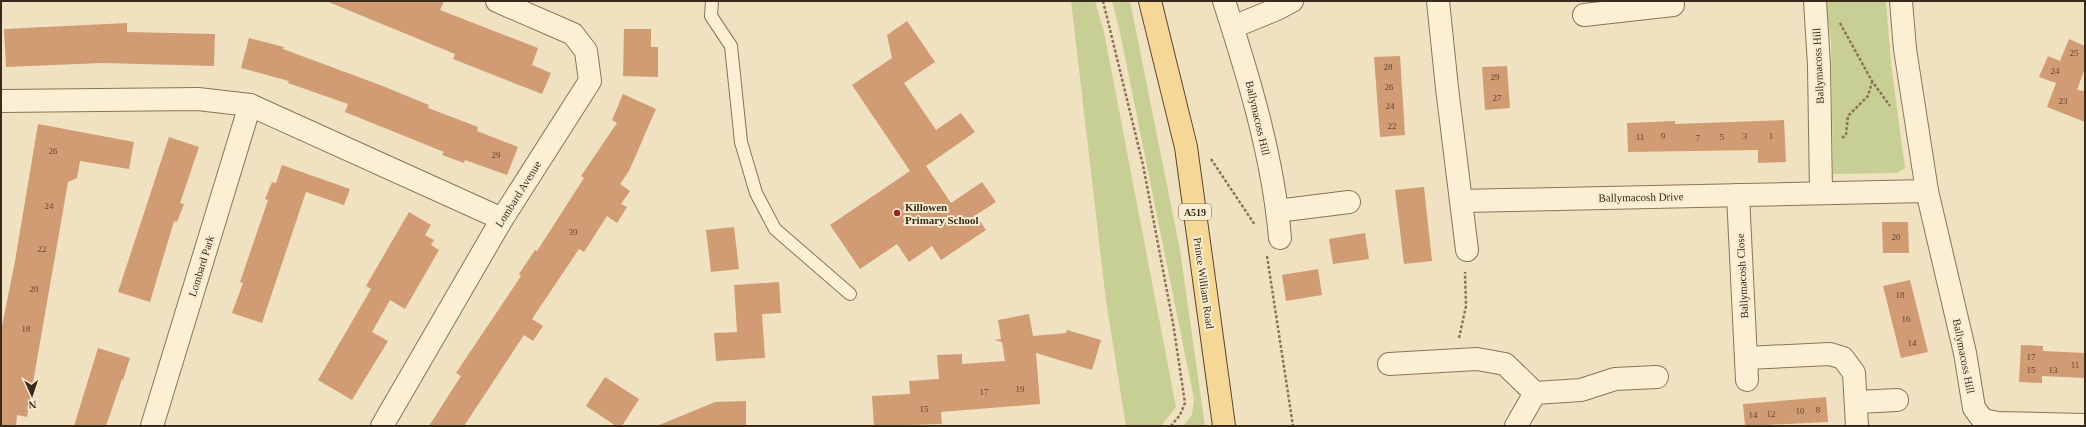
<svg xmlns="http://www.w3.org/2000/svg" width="2086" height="427" font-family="'Times New Roman',serif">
  <rect width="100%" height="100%" fill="#f0e2c0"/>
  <g fill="#c8cf94">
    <polygon points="1071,1 1095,1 1104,32 1176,407 1161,426 1126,426 1106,301"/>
    <polygon points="1112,1 1130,1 1180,250 1205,426 1183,426 1192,415 1194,399 1121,37"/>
    <polygon points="1825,1 1886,1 1891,64 1905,168 1897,173 1833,174 1831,43"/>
  </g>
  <g fill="#d19b74">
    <polygon points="326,1 444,1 440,10 538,48 532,65 551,73 542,94 453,59 455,54"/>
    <polygon points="907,21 935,62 904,83 936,130 961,113 975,132 926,166 951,203 982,182 996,202 976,215 986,230 941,260 932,246 909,262 897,244 860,269 830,225 910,171 852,85 892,58 887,35"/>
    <polygon points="127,23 127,32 215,34 214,66 102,63 6,67 4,29"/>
    <polygon points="624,29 651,29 651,47 658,47 658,77 623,76"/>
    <polygon points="249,38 284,47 283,49 380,85 429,105 428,108 478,127 477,131 518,147 507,175 465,160 464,163 442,155 444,152 345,112 348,104 288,83 289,81 241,68"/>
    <polygon points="2069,39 2085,46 2085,68 2077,90 2085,91 2085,122 2047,107 2056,83 2039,77 2048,56 2060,61"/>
    <polygon points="1400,56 1405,135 1380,137 1374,57"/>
    <polygon points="1507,66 1510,108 1485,110 1482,67"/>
    <polygon points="623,94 656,109 629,171 620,184 630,191 621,204 627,207 617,223 607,216 584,252 579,249 532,319 543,326 533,341 524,335 464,426 429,426 461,376 456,373 521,276 519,274 535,250 537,251 584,178 581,176 617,123 612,120"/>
    <polygon points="1784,120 1786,162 1758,163 1758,150 1628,152 1627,123 1675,121 1675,124"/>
    <polygon points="38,124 134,142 129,169 80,161 77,178 68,182 27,417 17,415 16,426 1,426 1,331 15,261"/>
    <polygon points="169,137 199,147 180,203 184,204 177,222 174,221 150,302 118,292"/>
    <polygon points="282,165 350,189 344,205 306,192 262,323 232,313 243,283 240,282 268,200 265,199 272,182 276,183"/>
    <polygon points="1424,187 1432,261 1404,264 1395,190"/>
    <polygon points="409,212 431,225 425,235 434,240 431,245 439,250 405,309 390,300 372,332 388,341 352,400 318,380 371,289 366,286"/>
    <polygon points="1882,222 1908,222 1909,253 1883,253"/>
    <polygon points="734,227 739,269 711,272 706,230"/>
    <polygon points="1365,233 1369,259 1333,264 1329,239"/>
    <polygon points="1318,269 1322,295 1286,301 1282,275"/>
    <polygon points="1910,280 1928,352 1901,358 1883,286"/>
    <polygon points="779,282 781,313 762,314 765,358 716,361 714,333 737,332 734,285"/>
    <polygon points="1029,314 1033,336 1066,333 1067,330 1101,340 1092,370 1036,353 1040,404 941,412 942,424 874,426 872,396 910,394 909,381 939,379 937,355 962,354 962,364 1005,361 1002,342 994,340 1001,339 998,320"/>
    <polygon points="2021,345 2043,346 2043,351 2085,353 2085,378 2042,376 2042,383 2019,382"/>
    <polygon points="98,348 130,358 123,380 122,379 106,426 74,426"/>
    <polygon points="605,377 639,399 622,426 616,426 586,406"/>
    <polygon points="1826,397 1828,422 1745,426 1743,404"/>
    <polygon points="746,401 746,426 657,426 715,402"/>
  </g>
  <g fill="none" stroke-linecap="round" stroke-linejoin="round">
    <defs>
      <polyline id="service" points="712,1 711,16 731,46 741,142 756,193 775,229 850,294"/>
      <g id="minor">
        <path d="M1224,1c25,77 49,156 56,237"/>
        <polyline points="1438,1 1447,88 1467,250"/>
        <polyline points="1815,1 1819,65 1821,193"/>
        <polyline points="1901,1 1905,49 1927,191 1965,353 1974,408 1983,420 1998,423 2085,425"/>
        <polyline points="1584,15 1673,5"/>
        <polyline points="1233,27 1277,9 1292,1"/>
        <polyline points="1,101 198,99 250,105 502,219"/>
        <polyline points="1738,195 1747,380"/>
        <polyline points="1462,201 1927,191"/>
        <polyline points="1277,211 1349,202"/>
        <polyline points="1746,358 1830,354 1843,358 1854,373 1857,426"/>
        <polyline points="1389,364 1477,359 1505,364 1535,393"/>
        <polyline points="1857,402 1897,400"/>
        <polyline points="152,426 250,105"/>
        <polyline points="382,426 502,219 590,81 586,51 573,34 497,1"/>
        <polyline points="1516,426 1535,393 1581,390 1615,379 1657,377"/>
      </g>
      <polyline id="primary" points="1150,1 1186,147 1224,426"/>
    </defs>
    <use href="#service" stroke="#8b7357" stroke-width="14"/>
    <use href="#minor" stroke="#8b7357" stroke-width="24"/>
    <use href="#primary" stroke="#58412c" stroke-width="24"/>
    <g stroke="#8b7357" stroke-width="2.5" stroke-dasharray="3 2" stroke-linecap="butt">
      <polyline points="1103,1 1143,165 1173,323 1185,403 1180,415 1171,426"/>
      <polyline points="1840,23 1872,81 1890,106"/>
      <polyline points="1842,138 1846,135 1848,116 1868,96 1872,82"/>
      <polyline points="1211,159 1255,225"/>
      <polyline points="1267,256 1293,426"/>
      <polyline points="1459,338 1466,306 1465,272"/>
    </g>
    <use href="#service" stroke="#fbefd4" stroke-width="12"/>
    <use href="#minor" stroke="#fbefd4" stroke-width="22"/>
    <use href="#primary" stroke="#f6d896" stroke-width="22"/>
  </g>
  <circle fill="#9d2424" stroke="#f7ecd0" stroke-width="1.5" cx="897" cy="213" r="4"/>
  <g text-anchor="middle" stroke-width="4" stroke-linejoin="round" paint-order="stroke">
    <g font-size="9" fill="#5f4732">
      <text x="2074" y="56">25</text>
      <text x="1388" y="70">28</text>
      <text x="2055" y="74">24</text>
      <text x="1495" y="80">29</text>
      <text x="1389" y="90">26</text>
      <text x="1497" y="101">27</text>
      <text x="2063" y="104">23</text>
      <text x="1390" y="109">24</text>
      <text x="1392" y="129">22</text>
      <text x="1663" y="139">9</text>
      <text x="1745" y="139">3</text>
      <text x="1771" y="139">1</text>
      <text x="1640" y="140">11</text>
      <text x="1722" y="140">5</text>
      <text x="1698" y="141">7</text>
      <text x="53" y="154">26</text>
      <text x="496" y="158">29</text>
      <text x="49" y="209">24</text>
      <text x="573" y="235">39</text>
      <text x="1896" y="240">20</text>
      <text x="42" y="252">22</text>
      <text x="34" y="292">20</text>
      <text x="1900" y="298">18</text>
      <text x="1906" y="322">16</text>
      <text x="26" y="332">18</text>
      <text x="1912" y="346">14</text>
      <text x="2031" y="360">17</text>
      <text x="2075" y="368">11</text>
      <text x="2031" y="373">15</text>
      <text x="2053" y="373">13</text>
      <text x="1020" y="392">19</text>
      <text x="984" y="395">17</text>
      <text x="924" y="412">15</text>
      <text x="1818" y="413">8</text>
      <text x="1800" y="414">10</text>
      <text x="1771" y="417">12</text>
      <text x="1753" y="418">14</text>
    </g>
    <rect fill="#f7ecd0" stroke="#726552" stroke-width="1" x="1179" y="204" width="32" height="16" rx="3"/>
    <g font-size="10" font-weight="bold" fill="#392b1c">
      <text x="1195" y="216">A519</text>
    </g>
    <g font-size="11" fill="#392b1c" stroke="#f7ecd0">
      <text transform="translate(1818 66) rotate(-93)" y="4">Ballymacoss Hill</text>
      <text transform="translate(1258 118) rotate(77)" y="4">Ballymacoss Hill</text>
      <text transform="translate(518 194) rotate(-58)" y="4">Lombard Avenue</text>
      <text transform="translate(1641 197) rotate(-1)" y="4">Ballymacosh Drive</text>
      <text transform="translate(201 266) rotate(-73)" y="4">Lombard Park</text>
      <text transform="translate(1742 276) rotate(-93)" y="4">Ballymacosh Close</text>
      <text transform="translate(1204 283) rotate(82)" y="4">Prince William Road</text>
      <text transform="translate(1964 356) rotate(79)" y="4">Ballymacoss Hill</text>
    </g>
    <g font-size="11" font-weight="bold" fill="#392b1c" stroke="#f7ecd0" text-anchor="start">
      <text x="905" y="211">Killowen<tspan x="905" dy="13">Primary School</tspan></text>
    </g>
  </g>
  <rect width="2086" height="427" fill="none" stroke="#392b1c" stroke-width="4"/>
  <g transform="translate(32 395) rotate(177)" stroke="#f7ecd0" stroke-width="3" paint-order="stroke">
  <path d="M0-3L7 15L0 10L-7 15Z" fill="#392b1c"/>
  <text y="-6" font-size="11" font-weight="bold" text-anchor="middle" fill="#392b1c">N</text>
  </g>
</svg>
